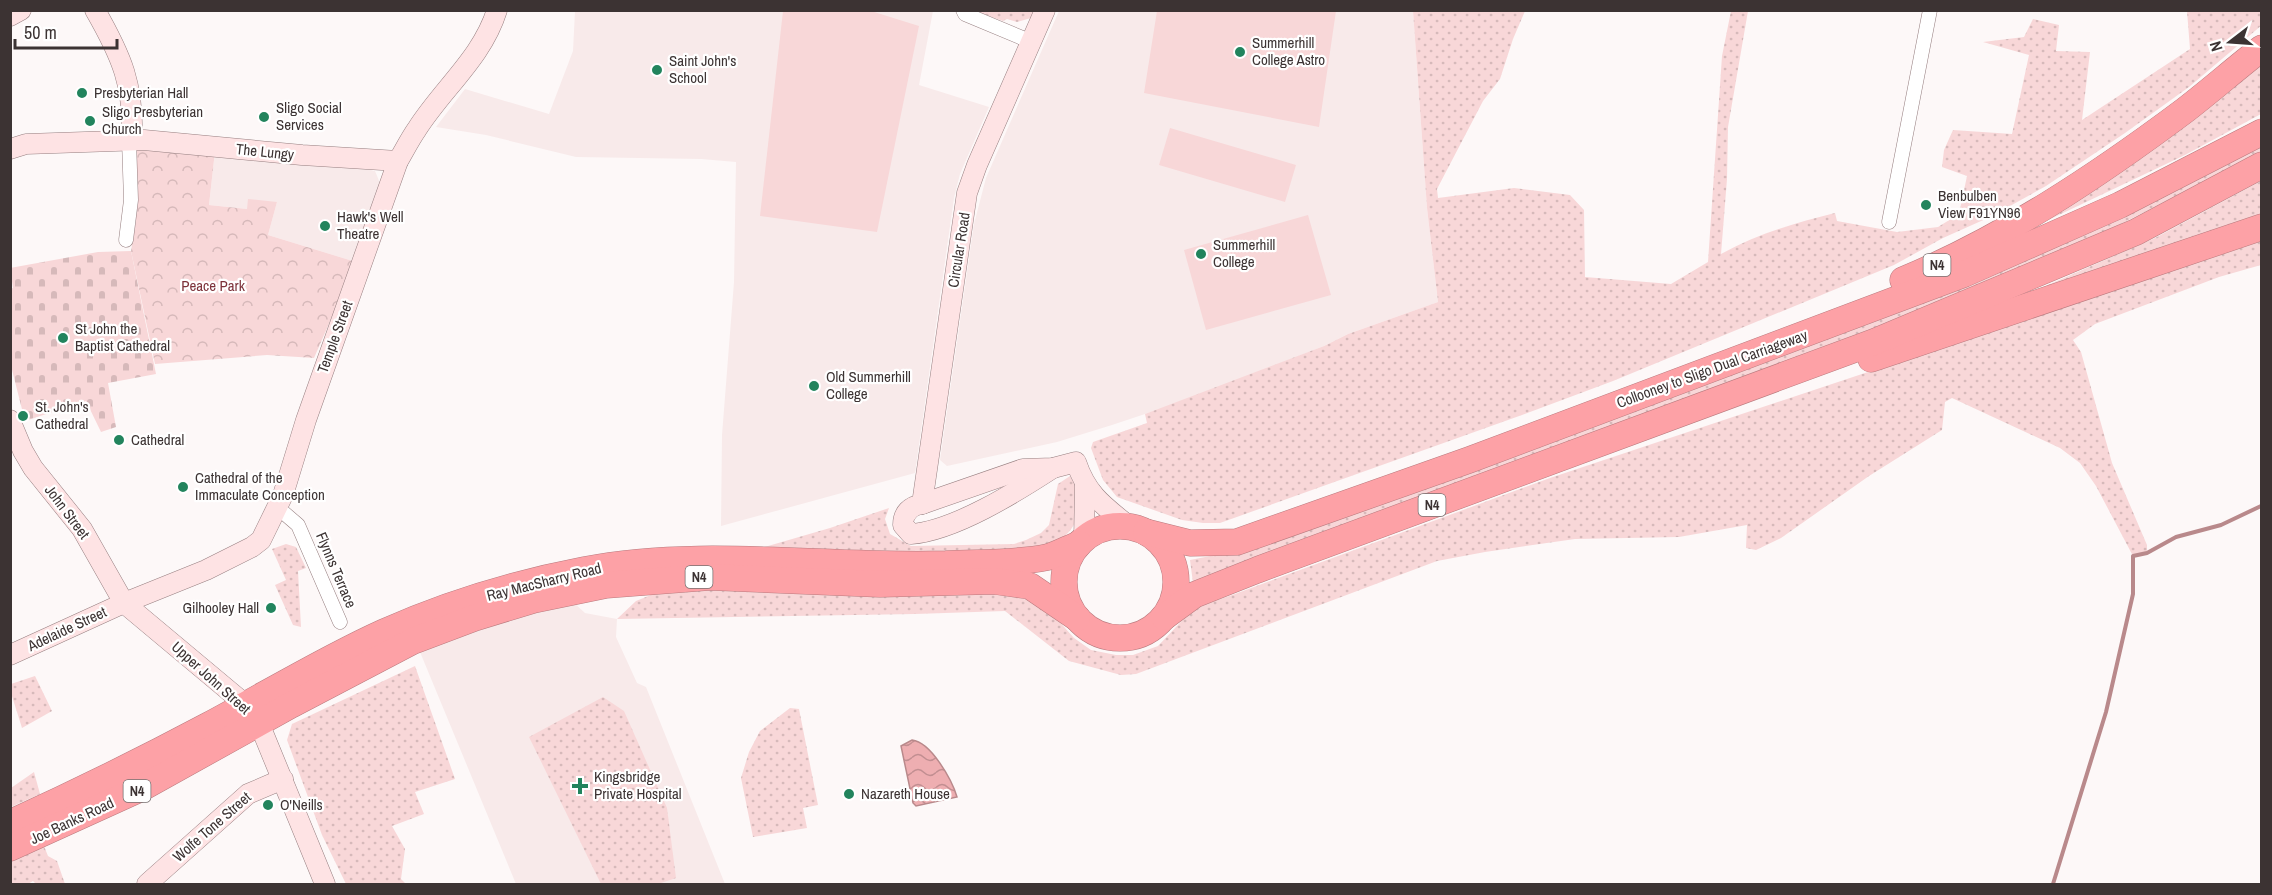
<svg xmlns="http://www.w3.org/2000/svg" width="2272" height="895" font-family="'Archivo Narrow',sans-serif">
  <defs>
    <pattern id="grass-dots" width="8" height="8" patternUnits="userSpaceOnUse" patternTransform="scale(1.5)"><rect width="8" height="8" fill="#f8d7d8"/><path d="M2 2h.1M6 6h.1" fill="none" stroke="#d6b9ba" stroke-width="1.8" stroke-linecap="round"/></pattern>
    <pattern id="cemetery-stones" width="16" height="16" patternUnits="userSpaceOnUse" patternTransform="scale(1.5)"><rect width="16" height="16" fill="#f8d7d8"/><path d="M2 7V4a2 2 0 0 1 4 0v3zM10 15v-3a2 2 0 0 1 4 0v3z" fill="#d6b9ba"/></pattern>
    <pattern id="park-crowns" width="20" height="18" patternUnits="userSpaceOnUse" patternTransform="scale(1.5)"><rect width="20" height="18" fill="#f8d7d8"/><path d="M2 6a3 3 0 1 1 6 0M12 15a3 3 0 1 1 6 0" fill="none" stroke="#d6b9ba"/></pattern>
    <pattern id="water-waves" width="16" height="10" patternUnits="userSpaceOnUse" patternTransform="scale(1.5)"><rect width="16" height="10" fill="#eeaeb1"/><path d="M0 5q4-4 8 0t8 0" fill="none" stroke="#c28e91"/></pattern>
  </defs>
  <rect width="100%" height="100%" fill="#fdf8f8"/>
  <g fill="#f8eaea">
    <polygon points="575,11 933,11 919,85 989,107 960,174 954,198 915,473 721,526 722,435 734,282 736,162 701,159 576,157 486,135 436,127 465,89 549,114 573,51"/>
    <polygon points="1059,11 1413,11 1427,208 1438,302 1348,334 1324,346 1184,401 1112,425 1057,442 947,466 940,460 974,224 986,178"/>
    <polygon points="215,151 358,167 375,171 380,183 356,262 268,235 277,202 247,209 209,205"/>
    <polygon points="573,602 585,613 617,619 616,637 637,683 646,687 725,884 516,884 420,652 474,630"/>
  </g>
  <g fill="url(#grass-dots)">
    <polygon points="975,11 1035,11 1031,18 1017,22 1007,19 1003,21"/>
    <path d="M1413,11h112l-12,28 -13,40 -17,22 -46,88 1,9 76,-10 56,7 14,15 1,67 86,7 37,-22 14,-206 9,-45h17l-20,116 -1,52 -6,75c36,-20 74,-31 114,-41l2,8 60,11 41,-5 21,-13 8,-38 -25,-9 2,-17 9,-20 59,4 17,-79 -46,-13 41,-5 9,-18 26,6 -3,26 34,1 -8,68 108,-71 -3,-38h74l1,14 -73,62 -64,46 -79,53 -56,31 -47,21 -49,27 -281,116 -91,34 -302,108h-17l-21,-3 -65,-23 -14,-17 -12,-32 2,-6 54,-19 -2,-9 179,-68 24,-12 90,-32 -11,-94z"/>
    <polygon points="2261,57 2261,114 2185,155 1983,251"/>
    <polygon points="2261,141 2261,153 2101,234 1859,337 1193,583 1190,560 1246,549"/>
    <polygon points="2261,181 2261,218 1993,309 2155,238"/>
    <polygon points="2261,234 2261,265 2219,277 2095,324 2073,340 2081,352 2112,463 2147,545 2147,553 2133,556 2096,486 2080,463 2060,448 1952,398 1945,402 1942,430 1869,476 1781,538 1756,550 1746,548 1747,525 1679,537 1575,539 1485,552 1437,561 1136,674 1121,675 1069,661 1005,611 915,614 617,619 636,601 673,586 1019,594 1057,619 1074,638 1091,650 1116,655 1133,655 1158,646 1194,608 1235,594 1550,478 1922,354"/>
    <path d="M1070,476c5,7 6,13 7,22 6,35 -21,48 -51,54l-275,-1 79,-23 59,-20 -4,11 5,15 21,12 103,-2 12,-4 15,-7 8,-8 9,-41z"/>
    <polygon points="286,544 296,547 306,568 298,571 301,627 293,625 275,585 286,580 272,549"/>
    <polygon points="415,666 455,779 415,792 424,814 392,826 405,849 401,879 406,884 346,884 322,835 287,740 292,724"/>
    <polygon points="35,676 52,711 22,728 11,693 11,684"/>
    <polygon points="603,697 624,711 667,808 676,878 658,884 601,884 529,737"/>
    <polygon points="790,708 799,709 818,805 803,808 807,828 753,837 741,778 749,752 760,731"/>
    <polygon points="34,772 40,794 11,807 11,788"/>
    <polygon points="44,846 48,856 57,861 65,884 36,884 33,881 28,884 11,884 10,861"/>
  </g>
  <polygon fill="url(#cemetery-stones)" points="131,251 156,374 108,383 116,427 101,432 86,401 25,421 11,366 10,289 13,288 10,268 98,252"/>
  <polygon fill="url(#park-crowns)" points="134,149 215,151 209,205 247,209 248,199 277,202 268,235 356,262 314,358 267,355 155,364 131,251 136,220"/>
  <g fill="#f8d7d8">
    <polygon points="783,11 871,11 919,26 877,232 760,216"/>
    <polygon points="1157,11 1336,11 1319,127 1144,93"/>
    <polygon points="1170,128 1296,165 1285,202 1159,165"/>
    <polygon points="1308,215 1331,295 1206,330 1184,250"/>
  </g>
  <path fill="url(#water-waves)" stroke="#b9898b" stroke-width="1.5" d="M912,740c19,2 40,40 45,57l-41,9 -3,-3 -12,-57z"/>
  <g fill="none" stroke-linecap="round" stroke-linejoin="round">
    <polyline stroke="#b9898b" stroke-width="4" points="2053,884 2106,712 2133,594 2133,556 2147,553 2176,537 2221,525 2261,506"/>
    <defs>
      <g id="street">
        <polyline points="963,10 965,14 1032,42"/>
        <polyline points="1889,222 1930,10"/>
        <polyline points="126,240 131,200 129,140"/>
        <polyline points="277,507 298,525 340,622"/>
      </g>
      <g id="secondary">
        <path d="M95,10c27,47 39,75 37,130"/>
        <path d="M1045,10l-68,155 -10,28 -45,311c-12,2 -19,9 -19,21l8,9c43,-3 105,-42 142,-66"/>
        <polyline points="10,16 21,10"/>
        <polyline points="10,149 26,144 144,140 302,155 398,161"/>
        <polyline points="10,420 23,451 33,468 82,529 124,603 246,705 259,723 325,884"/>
        <path d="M922,504l101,-35 30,-1 23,-6c11,33 28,44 54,65"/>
        <polyline points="1084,540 1085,485"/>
        <path d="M10,655l114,-52 82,-33 46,-23 9,-7 22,-45 23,-75 92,-259c6,-10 12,-22 19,-32 26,-41 65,-71 80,-119"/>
        <polyline points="147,884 248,794 283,779"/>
      </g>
      <g id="highway">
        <path d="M1903,280c101,-42 194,-104 281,-169 26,-20 51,-42 78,-63"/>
        <polyline points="1871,359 2262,227"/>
        <circle cx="1120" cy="582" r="56"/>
        <polyline points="1146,532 1190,543 1237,542 1469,460 1964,274 2120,205 2262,132"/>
        <polyline points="1164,617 1194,595 1257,570 1874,342 2136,232 2262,165"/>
        <path d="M10,823c66,-30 135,-64 199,-98 58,-31 115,-66 175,-93 63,-28 132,-49 200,-62 120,-23 241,-2 362,-6 33,-2 69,0 102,-7 10,-3 21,-9 31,-13"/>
        <polyline points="10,848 142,788 291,705 413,641 474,618 533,600 606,585 710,577 880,584 994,581 1030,586 1077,618"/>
      </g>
    </defs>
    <use href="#street" stroke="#967f80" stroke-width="15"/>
    <use href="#secondary" stroke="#967f80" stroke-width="21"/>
    <use href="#highway" stroke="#b97a7e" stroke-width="27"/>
    <use href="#street" stroke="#fff" stroke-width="14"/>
    <use href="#secondary" stroke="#fee3e4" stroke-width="20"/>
    <use href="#highway" stroke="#fda1a6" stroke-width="26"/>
  </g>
  <g fill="#22845d" stroke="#fff" stroke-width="2">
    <circle cx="1240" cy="52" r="6"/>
    <circle cx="657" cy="70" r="6"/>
    <circle cx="82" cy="93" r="6"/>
    <circle cx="264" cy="117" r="6"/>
    <circle cx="90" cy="121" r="6"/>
    <circle cx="1926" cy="205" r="6"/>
    <circle cx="325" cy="226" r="6"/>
    <circle cx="1201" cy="254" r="6"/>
    <circle cx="63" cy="338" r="6"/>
    <circle cx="814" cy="386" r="6"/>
    <circle cx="23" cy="416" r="6"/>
    <circle cx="119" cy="440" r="6"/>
    <circle cx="183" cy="487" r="6"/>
    <circle cx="271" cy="608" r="6"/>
    <path d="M577 777h6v6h6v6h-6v6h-6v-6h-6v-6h6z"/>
    <circle cx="849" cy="794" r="6"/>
    <circle cx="268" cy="805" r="6"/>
  </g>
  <g text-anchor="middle" stroke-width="4.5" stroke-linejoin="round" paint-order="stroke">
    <g fill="#fff" stroke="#767070" stroke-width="1.5">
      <rect x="1923.5" y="254" width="27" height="22" rx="4.5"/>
      <rect x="1418.5" y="494" width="27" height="22" rx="4.5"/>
      <rect x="685.5" y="566" width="27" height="22" rx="4.5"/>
      <rect x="123.5" y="780" width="27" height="22" rx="4.5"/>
    </g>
    <g font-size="14" font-weight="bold" fill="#3c3333">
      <text x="1937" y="270">N4</text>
      <text x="1432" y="510">N4</text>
      <text x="699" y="582">N4</text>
      <text x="137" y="796">N4</text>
    </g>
    <g font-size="15" fill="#3c3333" stroke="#fff" text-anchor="start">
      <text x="1252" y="48">Summerhill<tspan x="1252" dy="17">College Astro</tspan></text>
      <text x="669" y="66">Saint John's<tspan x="669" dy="17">School</tspan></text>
      <text x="94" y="98">Presbyterian Hall</text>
      <text x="276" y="113">Sligo Social<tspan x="276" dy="17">Services</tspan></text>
      <text x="102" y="117">Sligo Presbyterian<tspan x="102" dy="17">Church</tspan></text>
      <text x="1938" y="201">Benbulben<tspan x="1938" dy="17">View F91YN96</tspan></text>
      <text x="337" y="222">Hawk's Well<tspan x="337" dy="17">Theatre</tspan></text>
      <text x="1213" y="250">Summerhill<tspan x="1213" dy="17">College</tspan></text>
      <text x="75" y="334">St John the<tspan x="75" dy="17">Baptist Cathedral</tspan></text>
      <text x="826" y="382">Old Summerhill<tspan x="826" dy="17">College</tspan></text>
      <text x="35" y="412">St. John's<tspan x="35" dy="17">Cathedral</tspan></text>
      <text x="131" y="445">Cathedral</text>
      <text x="195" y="483">Cathedral of the<tspan x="195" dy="17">Immaculate Conception</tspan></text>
      <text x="259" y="613" text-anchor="end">Gilhooley Hall</text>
      <text x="594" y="782">Kingsbridge<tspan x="594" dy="17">Private Hospital</tspan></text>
      <text x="861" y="799">Nazareth House</text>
      <text x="280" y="810">O'Neills</text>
    </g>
    <g font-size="15" fill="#3c3333" stroke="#fff">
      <text transform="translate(265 152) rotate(6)" y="5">The Lungy</text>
      <text transform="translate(959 250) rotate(-81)" y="5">Circular Road</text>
      <text transform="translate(335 337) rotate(-70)" y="5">Temple Street</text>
      <text transform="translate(1712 369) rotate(-20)" y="5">Collooney to Sligo Dual Carriageway</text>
      <text transform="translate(67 512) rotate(53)" y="5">John Street</text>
      <text transform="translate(336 570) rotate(67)" y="5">Flynns Terrace</text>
      <text transform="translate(544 582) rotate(-14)" y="5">Ray MacSharry Road</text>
      <text transform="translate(67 629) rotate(-25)" y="5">Adelaide Street</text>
      <text transform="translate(211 678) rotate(42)" y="5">Upper John Street</text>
      <text transform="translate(72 821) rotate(-25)" y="5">Joe Banks Road</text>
      <text transform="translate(212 827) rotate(-41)" y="5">Wolfe Tone Street</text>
    </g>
    <g font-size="15" fill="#7d323a" stroke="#fff">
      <text x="213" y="291">Peace Park</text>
    </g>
  </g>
  <rect width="2272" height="895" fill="none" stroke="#3c3333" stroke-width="24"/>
  <g transform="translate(2230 42) rotate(253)" stroke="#ffffff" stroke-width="4.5" paint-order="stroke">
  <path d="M0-4.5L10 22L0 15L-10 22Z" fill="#3c3333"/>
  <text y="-9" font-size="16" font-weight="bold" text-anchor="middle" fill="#3c3333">N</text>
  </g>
  <path d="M15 39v9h102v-9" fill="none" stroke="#3c3333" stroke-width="3"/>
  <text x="24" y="39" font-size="18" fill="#3c3333" stroke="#ffffff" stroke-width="4.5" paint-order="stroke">50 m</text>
</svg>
